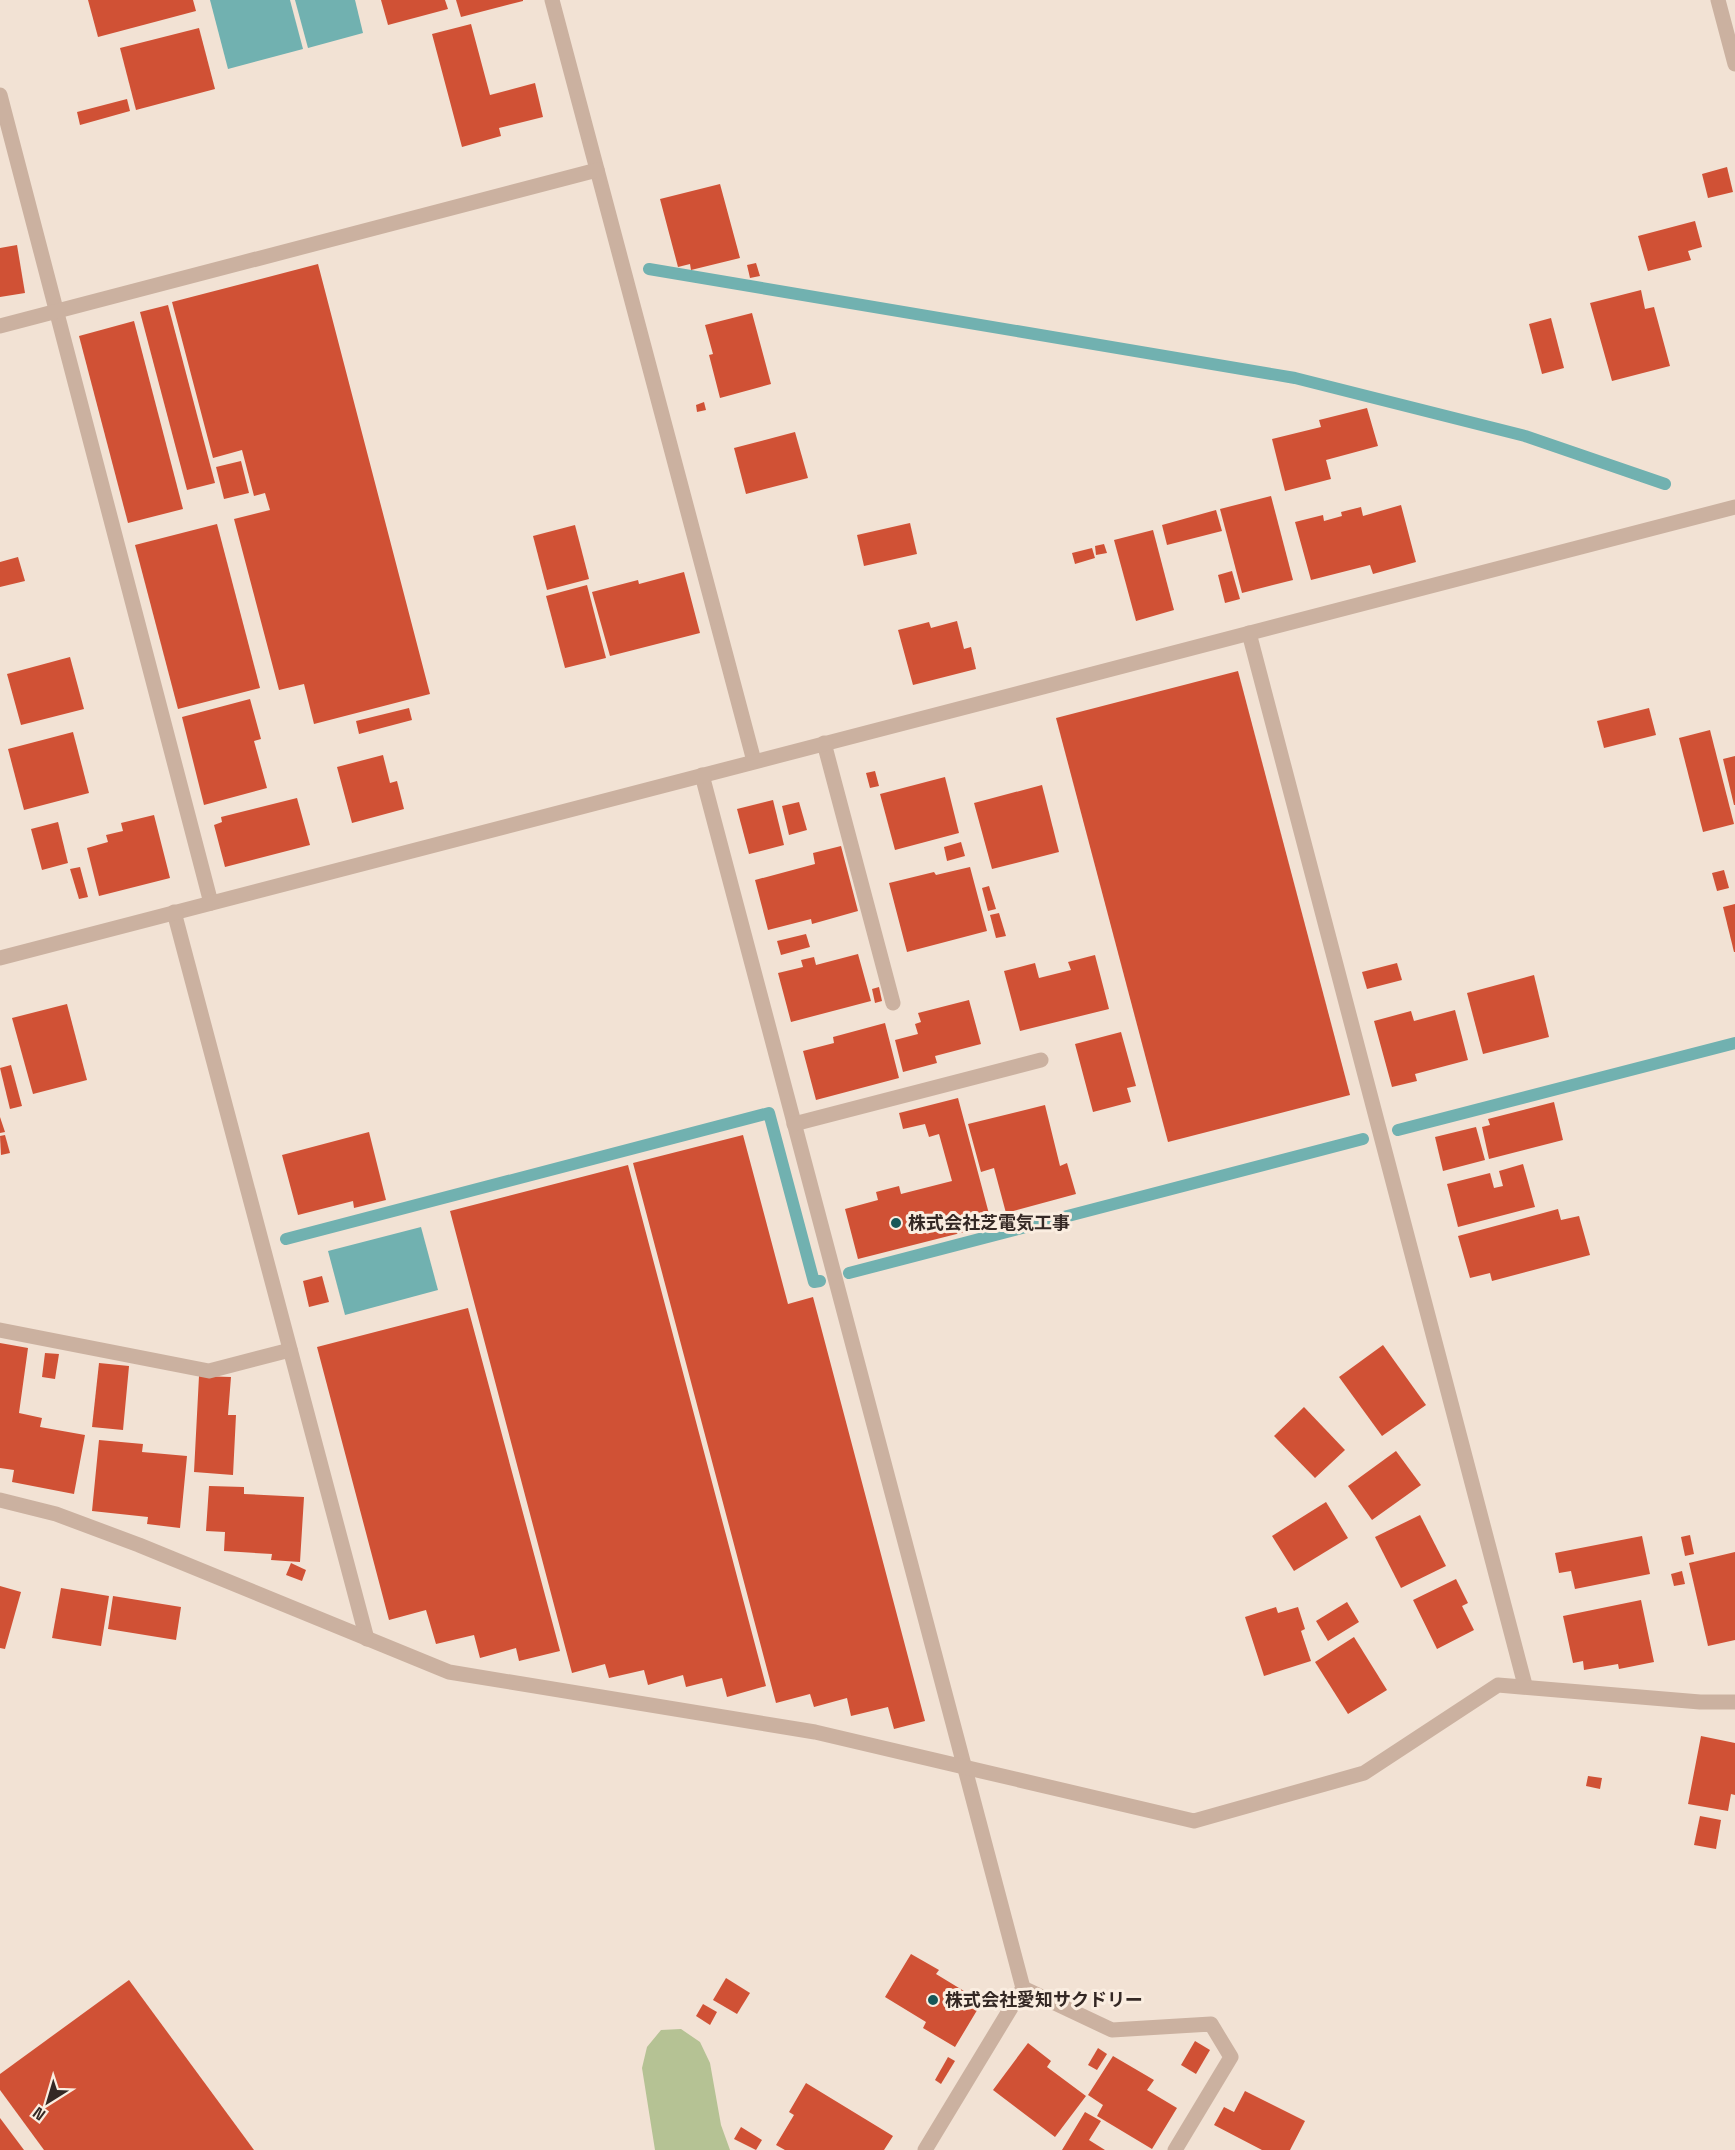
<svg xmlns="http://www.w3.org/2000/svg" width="1735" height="2150" font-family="'Space Grotesk','Noto Sans JP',sans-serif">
  <rect width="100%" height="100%" fill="#f2e2d4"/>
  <polygon fill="#b5c294" points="681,2029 700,2042 710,2063 721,2125 730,2150 655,2150 642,2068 647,2047 661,2030"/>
  <g fill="#71b1b0">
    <polygon points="210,0 290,0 303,49 228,69"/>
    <polygon points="295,0 355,0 363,33 308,48"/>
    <polygon points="421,1227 438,1290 345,1315 328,1251"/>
  </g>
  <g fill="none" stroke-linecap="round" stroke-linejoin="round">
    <g stroke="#71b1b0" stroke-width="12">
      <polyline points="649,269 1295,378 1525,436 1665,484"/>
      <polyline points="1398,1130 1735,1043"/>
      <polyline points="286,1239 769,1113 814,1282 820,1281"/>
      <polyline points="849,1273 1363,1139"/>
    </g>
  </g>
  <g fill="#d05135">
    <polygon points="88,0 193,0 196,11 98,37"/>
    <polygon points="381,0 445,0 448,9 388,25"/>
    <polygon points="456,0 523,0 523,1 461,17"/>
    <polygon points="471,24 490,95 535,83 543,117 499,128 501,136 462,147 432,34"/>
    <polygon points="199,28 215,89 136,110 120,48"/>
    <polygon points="127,99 130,111 80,125 77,112"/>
    <polygon points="1727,167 1733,192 1708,198 1702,174"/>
    <polygon points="720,184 740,258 691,270 690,264 678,267 660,199"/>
    <polygon points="1695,221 1702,247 1688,251 1691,260 1648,271 1638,236"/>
    <polygon points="17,245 25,293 0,297 0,248"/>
    <polygon points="756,263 760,276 750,278 747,265"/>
    <polygon points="318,264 430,694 314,724 304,684 279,690 234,519 270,510 265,493 254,496 242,450 213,458 172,302"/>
    <polygon points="1641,290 1645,309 1654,307 1670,366 1612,381 1590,303"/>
    <polygon points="168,305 215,483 187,490 140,312"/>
    <polygon points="752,313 771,384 720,398 709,355 713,354 705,325"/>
    <polygon points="1551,318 1564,368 1542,374 1529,324"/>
    <polygon points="134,321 183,509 128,523 79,336"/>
    <polygon points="704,402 706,410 697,412 696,405"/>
    <polygon points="1367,408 1378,446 1326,460 1331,479 1285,491 1272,439 1321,427 1319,420"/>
    <polygon points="795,432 808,478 746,494 734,448"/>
    <polygon points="241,461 249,493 224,499 216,467"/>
    <polygon points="1271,496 1293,580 1242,593 1220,509"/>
    <polygon points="1401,505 1416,562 1373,574 1370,565 1311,580 1295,522 1323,515 1324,521 1342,516 1341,512 1361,507 1363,516"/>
    <polygon points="1216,510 1222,531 1167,545 1162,525"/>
    <polygon points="910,523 917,554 864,566 857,535"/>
    <polygon points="217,524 260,688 178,709 135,545"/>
    <polygon points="575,525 589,579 547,590 533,536"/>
    <polygon points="1153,530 1174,610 1136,621 1114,540"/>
    <polygon points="1104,544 1107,553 1096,555 1095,546"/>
    <polygon points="1092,548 1095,558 1075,564 1072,553"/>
    <polygon points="18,557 25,581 0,587 0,562"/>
    <polygon points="1232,571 1240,599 1225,603 1218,575"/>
    <polygon points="684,572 700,633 610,656 592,592 638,580 639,584"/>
    <polygon points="587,585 606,658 565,668 546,596"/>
    <polygon points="957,621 964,649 971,647 976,669 913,685 898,630 929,622 931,628"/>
    <polygon points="70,657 84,709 21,725 7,674"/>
    <polygon points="1238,671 1350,1095 1168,1142 1056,718"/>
    <polygon points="250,699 261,739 254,741 267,788 204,805 182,717"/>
    <polygon points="409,708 412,720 359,734 356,721"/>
    <polygon points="1649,708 1656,735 1604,748 1597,721"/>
    <polygon points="1710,730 1734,824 1703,832 1679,738"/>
    <polygon points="73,732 89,793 24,810 8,749"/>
    <polygon points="383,755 390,783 397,781 404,809 352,823 337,767"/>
    <polygon points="1735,756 1735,805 1734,805 1723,759"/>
    <polygon points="875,771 879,786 870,788 866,773"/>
    <polygon points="945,777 959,833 895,850 880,794"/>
    <polygon points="1042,785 1059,852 992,869 974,803"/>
    <polygon points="297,798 310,845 225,867 214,825 222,822 221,817"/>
    <polygon points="773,800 784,845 749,854 737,809"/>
    <polygon points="799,802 807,830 789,835 782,806"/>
    <polygon points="154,815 170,878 99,896 87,848 108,842 106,835 123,831 121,823"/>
    <polygon points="58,822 68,863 42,870 31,829"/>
    <polygon points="961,842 965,856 947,861 944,847"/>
    <polygon points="841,846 858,911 812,924 811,919 768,930 755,880 815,864 813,853"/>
    <polygon points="80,867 88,897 79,899 70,869"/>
    <polygon points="970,867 987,931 907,952 889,883 934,872 936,875"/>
    <polygon points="1724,870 1729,888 1717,891 1712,873"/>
    <polygon points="989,886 996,909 988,911 982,888"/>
    <polygon points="1735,904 1735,952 1734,952 1723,907"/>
    <polygon points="999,913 1006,936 996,938 990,915"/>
    <polygon points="806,934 810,947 781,955 777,941"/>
    <polygon points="858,954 871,1001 791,1022 778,973 803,967 801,960 814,957 816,965"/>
    <polygon points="1095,955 1109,1009 1020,1031 1004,971 1035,963 1039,978 1071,970 1068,962"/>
    <polygon points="1397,963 1402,980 1367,989 1362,972"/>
    <polygon points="1534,975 1549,1037 1483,1054 1467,993"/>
    <polygon points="879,987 882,1001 875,1003 872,989"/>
    <polygon points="969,1000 981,1044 935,1056 937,1063 903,1072 895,1040 918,1034 915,1024 921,1022 918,1013"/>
    <polygon points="67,1004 87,1080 33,1094 12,1018"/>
    <polygon points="1455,1010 1468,1060 1415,1074 1417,1081 1392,1087 1374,1021 1411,1011 1414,1021"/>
    <polygon points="885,1023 899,1078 816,1100 803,1051 834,1043 833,1037"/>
    <polygon points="1121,1032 1136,1086 1127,1088 1131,1102 1093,1112 1075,1044"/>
    <polygon points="11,1065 22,1106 10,1109 0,1068"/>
    <polygon points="958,1098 992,1225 858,1259 845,1209 878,1200 876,1192 899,1186 901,1194 952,1181 939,1134 929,1137 925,1124 903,1129 899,1113"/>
    <polygon points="1554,1102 1563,1140 1489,1159 1482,1127 1490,1125 1488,1119"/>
    <polygon points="1045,1105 1060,1166 1067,1163 1076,1194 1006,1213 994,1168 981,1172 968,1124"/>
    <polygon points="0,1117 5,1132 0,1133"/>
    <polygon points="1476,1127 1485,1160 1443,1171 1435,1137"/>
    <polygon points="369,1132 386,1200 354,1208 353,1201 298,1215 282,1155"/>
    <polygon points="5,1135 10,1153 1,1155 0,1136"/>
    <polygon points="743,1135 788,1304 813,1297 925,1721 894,1729 888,1707 851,1716 847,1698 814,1707 810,1694 776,1703 633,1163"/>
    <polygon points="1523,1164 1535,1207 1458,1227 1447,1184 1490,1173 1494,1188 1503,1186 1499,1171"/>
    <polygon points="628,1165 766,1686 727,1697 722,1678 686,1687 683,1675 648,1685 644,1670 609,1678 605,1664 572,1673 450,1211"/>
    <polygon points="1558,1209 1561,1220 1579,1216 1590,1255 1492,1281 1490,1273 1470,1278 1458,1236"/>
    <polygon points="322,1276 329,1302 309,1307 303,1281"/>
    <polygon points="468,1308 560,1651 519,1661 516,1648 480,1658 474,1635 436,1644 426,1610 389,1620 317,1347"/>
    <polygon points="0,1343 28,1348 19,1413 42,1418 40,1427 85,1435 74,1494 12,1482 14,1470 0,1468"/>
    <polygon points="1383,1345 1426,1405 1382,1436 1339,1377"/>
    <polygon points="45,1353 59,1354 55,1379 42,1377"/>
    <polygon points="99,1363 129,1366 123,1430 92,1427"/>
    <polygon points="199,1376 231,1377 228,1415 236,1415 233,1475 194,1472"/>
    <polygon points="1304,1407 1345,1450 1315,1478 1274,1436"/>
    <polygon points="99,1440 143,1444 142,1452 187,1456 180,1528 147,1524 148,1517 92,1511"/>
    <polygon points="1396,1451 1421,1485 1372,1520 1348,1486"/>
    <polygon points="209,1486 244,1487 244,1494 304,1497 300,1562 271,1560 272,1554 224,1551 225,1532 206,1531"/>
    <polygon points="1326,1502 1348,1538 1294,1571 1272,1536"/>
    <polygon points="1420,1515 1446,1566 1401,1588 1375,1537"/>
    <polygon points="1690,1535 1694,1554 1685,1556 1681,1537"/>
    <polygon points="1642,1536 1650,1574 1575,1589 1571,1571 1559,1573 1555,1553"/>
    <polygon points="1735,1552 1735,1640 1708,1646 1689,1563"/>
    <polygon points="291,1563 306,1570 302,1581 286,1575"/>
    <polygon points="1682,1571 1685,1584 1674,1586 1671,1574"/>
    <polygon points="1456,1579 1468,1603 1462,1606 1474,1630 1437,1649 1413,1600"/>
    <polygon points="0,1586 21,1592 5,1649 0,1648"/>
    <polygon points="61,1588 109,1596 101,1646 52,1638"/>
    <polygon points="113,1596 181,1607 176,1640 108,1629"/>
    <polygon points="1641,1600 1654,1662 1619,1669 1618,1664 1584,1670 1583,1661 1573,1663 1563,1616"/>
    <polygon points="1347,1602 1359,1622 1328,1641 1316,1621"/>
    <polygon points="1276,1607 1278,1613 1298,1607 1305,1629 1301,1631 1311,1661 1264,1676 1245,1617"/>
    <polygon points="1354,1637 1387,1690 1348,1714 1315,1662"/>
    <polygon points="1701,1736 1735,1743 1735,1795 1731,1794 1728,1811 1688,1804"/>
    <polygon points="1588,1776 1602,1778 1600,1789 1586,1786"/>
    <polygon points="1700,1816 1721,1820 1716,1849 1694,1845"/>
    <polygon points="911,1954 939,1970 936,1974 982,2002 955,2047 923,2028 926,2022 885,1997"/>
    <polygon points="726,1978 750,1993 737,2014 713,2000"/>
    <polygon points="129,1980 254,2150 44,2150 0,2090 0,2074"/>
    <polygon points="703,2004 717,2012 710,2025 696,2016"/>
    <polygon points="1195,2041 1210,2050 1196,2074 1181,2065"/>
    <polygon points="1028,2043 1051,2061 1047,2067 1086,2096 1055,2137 993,2090"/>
    <polygon points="1098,2048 1107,2054 1097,2070 1088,2065"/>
    <polygon points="1113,2056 1154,2080 1147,2090 1177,2108 1152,2149 1097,2116 1103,2105 1088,2095"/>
    <polygon points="948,2057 955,2061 941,2084 935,2080"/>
    <polygon points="806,2083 893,2136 884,2150 785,2150 776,2145 794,2115 789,2112"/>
    <polygon points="1245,2091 1305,2121 1290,2150 1262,2150 1214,2125 1224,2107 1234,2112"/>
    <polygon points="1085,2112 1101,2121 1089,2140 1105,2150 1062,2150"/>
    <polygon points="0,2118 24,2150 0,2150"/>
    <polygon points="741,2127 762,2140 756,2150 734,2139"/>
  </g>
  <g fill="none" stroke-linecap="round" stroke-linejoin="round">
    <g stroke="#cbb1a0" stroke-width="15">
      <polyline points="552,0 754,761"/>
      <polyline points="1718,0 1735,64"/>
      <polyline points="0,95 211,903"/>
      <polyline points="0,326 597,170"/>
      <polyline points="1249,633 1525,1685"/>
      <polyline points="824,743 893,1003"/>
      <polyline points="702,775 1023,1988 925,2150"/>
      <polyline points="174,912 367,1639"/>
      <polyline points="794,1124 1041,1060"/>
      <polyline points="0,1330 209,1371 290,1350"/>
      <polyline points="0,1500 56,1514 139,1545 449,1672 815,1732 1194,1821 1364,1773 1498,1685 1700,1702 1735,1702"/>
      <polyline points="1023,1988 1112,2030 1211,2024 1231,2057 1175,2150"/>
    </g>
    <polyline stroke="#cbb1a0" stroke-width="15" points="0,958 1735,507"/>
  </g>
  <g fill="#175758" stroke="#faede0" stroke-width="2">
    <circle cx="896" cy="1223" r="6"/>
    <circle cx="933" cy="2000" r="6"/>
  </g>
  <g text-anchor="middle" stroke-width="6" stroke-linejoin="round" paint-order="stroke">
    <g font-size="18" font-weight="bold" fill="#342824" stroke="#faede0" text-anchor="start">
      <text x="908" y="1229">株式会社芝電気工事</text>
      <text x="945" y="2006">株式会社愛知サクドリー</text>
    </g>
  </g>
  <g transform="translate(48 2102) rotate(217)" stroke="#faede0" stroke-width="4.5" paint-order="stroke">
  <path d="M0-4.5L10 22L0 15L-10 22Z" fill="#342824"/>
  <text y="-9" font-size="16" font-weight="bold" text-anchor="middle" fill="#342824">N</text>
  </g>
</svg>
